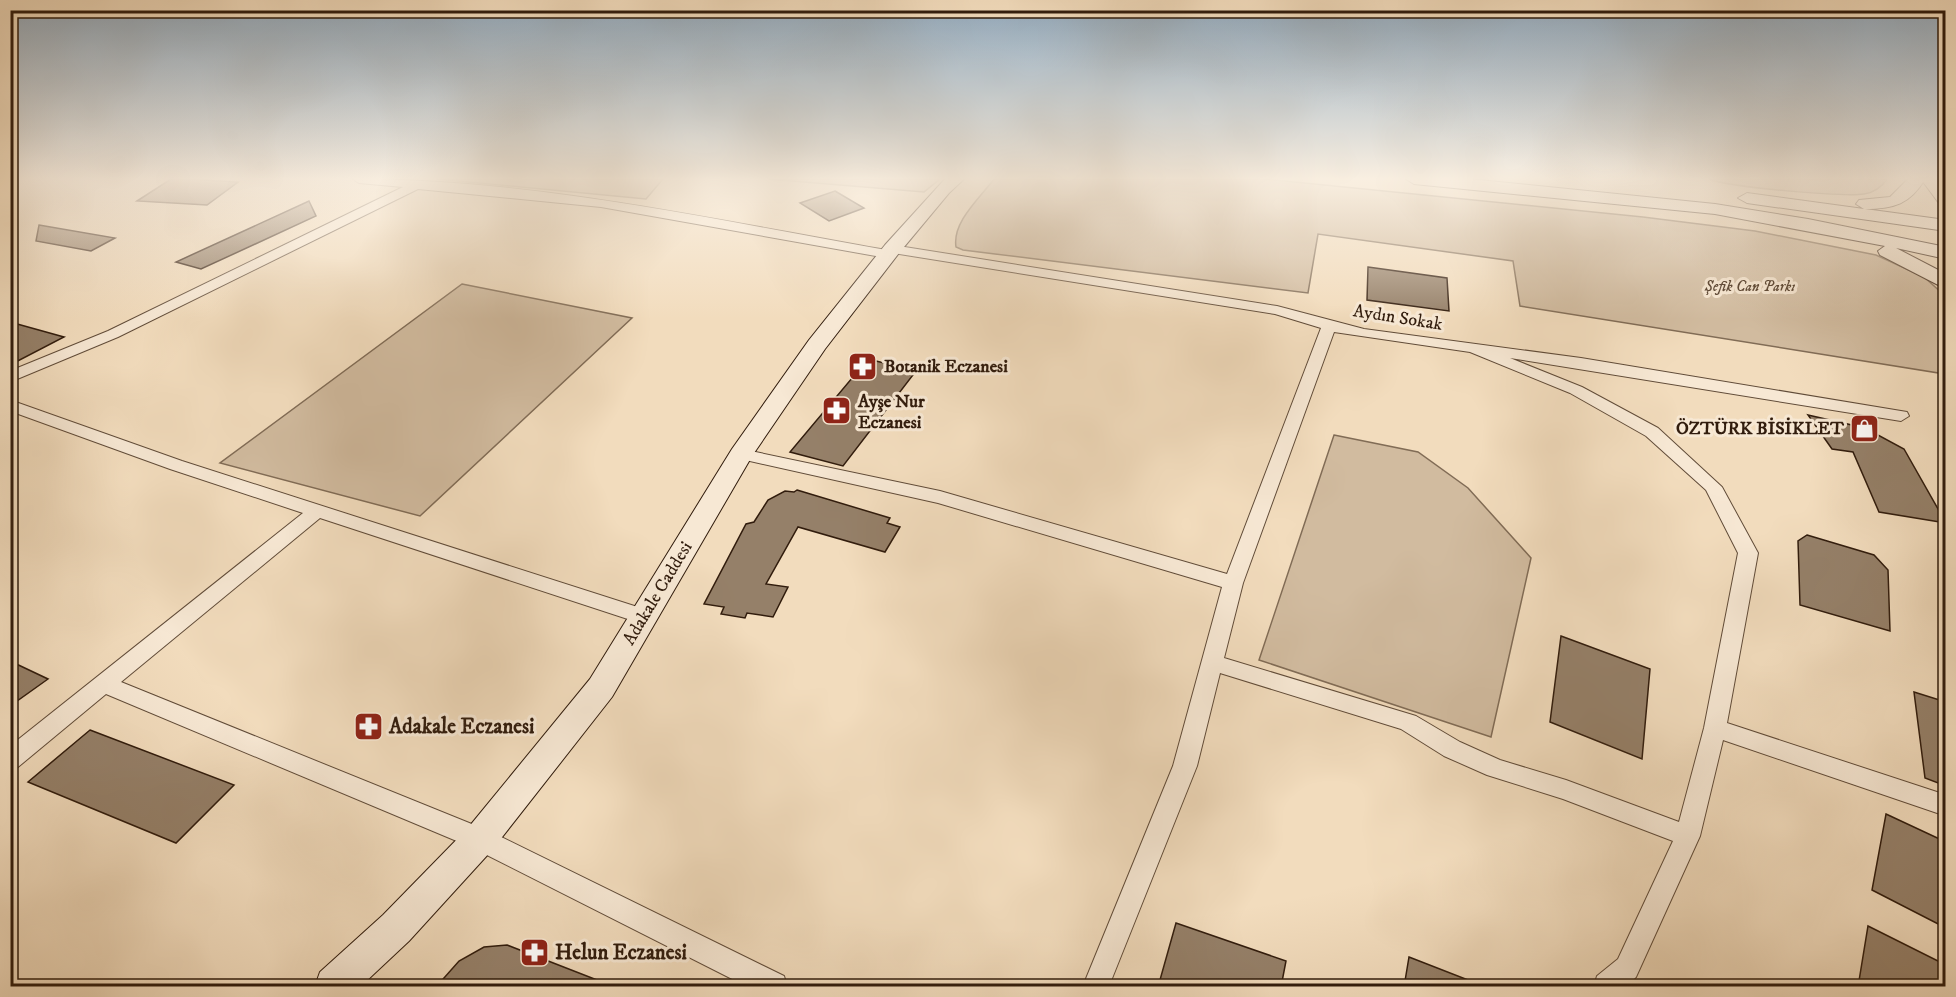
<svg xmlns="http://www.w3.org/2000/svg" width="1956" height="997" font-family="'IM FELL DW Pica',serif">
  <rect width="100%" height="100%" fill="#f2dcbd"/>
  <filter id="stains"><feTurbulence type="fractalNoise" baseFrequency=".00333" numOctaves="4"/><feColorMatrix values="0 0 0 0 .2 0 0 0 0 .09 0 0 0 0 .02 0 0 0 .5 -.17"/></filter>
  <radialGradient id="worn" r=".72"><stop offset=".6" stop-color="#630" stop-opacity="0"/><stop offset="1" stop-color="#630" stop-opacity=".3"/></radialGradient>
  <g fill="#d1bb9f" stroke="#816c56" stroke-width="1.5">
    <polygon points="437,179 663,179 646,199"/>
    <polygon points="768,179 940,179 924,192"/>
    <path d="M994,179h270l379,38 112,14 121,24 48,22 19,17 2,80 -425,-68 -7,-45 -195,-27 -10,59 -345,-43 -7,-3c-4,-25 24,-49 38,-68z"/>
    <path d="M1710,179h177c-5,8 -14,14 -23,15 -20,3 -139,-7 -154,-15z"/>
    <polygon points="462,284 632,318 420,516 220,463"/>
    <polygon points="1334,435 1418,452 1468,488 1531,558 1491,737 1259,660"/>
  </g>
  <g fill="#958069" stroke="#311c0d" stroke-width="1.5">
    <polygon points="171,179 190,179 238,182 207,205 137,201"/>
    <polygon points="835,191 864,208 829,221 800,203"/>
    <polygon points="309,201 316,216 201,269 176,262"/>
    <polygon points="39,225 115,238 91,251 36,241"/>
    <polygon points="1368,267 1447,278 1449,311 1367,300"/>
    <polygon points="10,322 64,337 10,365"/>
    <polygon points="868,359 916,371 843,466 790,452"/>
    <polygon points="1808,415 1865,428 1904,449 1946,523 1879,512 1853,452 1832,449"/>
    <polygon points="797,490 890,518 887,523 900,527 885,552 798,527 766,584 788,587 773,617 747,613 745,618 721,614 724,607 704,604 746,524 754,522 768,500 785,491 794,492"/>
    <polygon points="1807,535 1874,555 1888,570 1890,631 1800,605 1798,541"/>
    <polygon points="1561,636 1650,669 1642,759 1550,722"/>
    <polygon points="10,661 48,679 10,706"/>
    <polygon points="1914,692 1946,702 1946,786 1925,778"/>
    <polygon points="90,730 234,785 176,843 28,782"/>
    <polygon points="1886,814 1946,842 1946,928 1872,890"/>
    <polygon points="1176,923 1286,961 1281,987 1158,987"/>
    <polygon points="1868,926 1946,965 1946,987 1858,987"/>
    <polygon points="507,945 610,985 610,987 436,987 459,961 484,947"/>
    <polygon points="1409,957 1481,985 1481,987 1404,987"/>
  </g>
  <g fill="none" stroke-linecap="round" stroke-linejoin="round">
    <defs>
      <g id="street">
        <path d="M353,179c179,0 357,40 533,71l6,-5 385,61 87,23 217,29 326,54 2,4 -8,5 -391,-63 72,29 76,41 64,59 36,66 -31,170 219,72v21l-223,-76 -23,96 -64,141 -9,9h-33l3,-10 21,-17 55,-118 -110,-42 -76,-24 -43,-19 -43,-27 -181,-56 -23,93 -88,220h-26l90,-220 49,-179 -284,-84 -197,-44 -9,-5 9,-5 199,42 287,83 94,-246 -46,-14 -382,-61 -6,5 -286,-51 -183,-18 -300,148 -108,45v-11l98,-40 295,-144 -44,-4zM1334,332l136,20 100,41 76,43 60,54 32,63 -34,175 -25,94 -113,-42 -66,-20 -40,-18 -44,-26 -192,-58 19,-75z"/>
        <polygon points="10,400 182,461 650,611 653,616 650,621 643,624 320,518 121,682 489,831 784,976 787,986 746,986 471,847 106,694 18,767 10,770 10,746 303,513 170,469 10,411"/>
      </g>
      <g id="secondary">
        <polygon points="945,179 964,179 949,193 899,253 825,349 752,456 612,697 492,850 409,941 361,986 315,986 320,972 383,915 468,828 590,679 732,449 809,340 885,245"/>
        <polygon points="1406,179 1470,179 1715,204 1808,219 1946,247 1946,259 1896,248 1946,274 1946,289 1880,255 1878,251 1885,246 1715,214 1414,184"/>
        <path d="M1908,179h17c-15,25 -31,30 -60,30l81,11v11l-199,-28 -9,-5 9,-5 117,16 -8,-5 3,-4 31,-3z"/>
      </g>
      <polygon id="highway" points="1921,179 1944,179 1946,204 1938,202"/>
    </defs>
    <use href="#street" stroke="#614c39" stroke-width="2"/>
    <use href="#secondary" stroke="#311c0d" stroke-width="2"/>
    <use href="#highway" stroke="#311c0d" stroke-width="2"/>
    <use href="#street" fill="#f7e8d4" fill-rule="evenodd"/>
    <use href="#secondary" fill="#f7e8d4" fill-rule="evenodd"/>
    <use href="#highway" fill="#f2dcbd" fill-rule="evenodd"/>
  </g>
  <linearGradient id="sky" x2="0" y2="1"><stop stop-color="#91aabf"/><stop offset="0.56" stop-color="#f9efe1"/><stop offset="1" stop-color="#f9efe1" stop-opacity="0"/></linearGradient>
  <rect width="1956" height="319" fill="url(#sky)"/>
  <defs>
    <symbol id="pharmacy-square" viewBox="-11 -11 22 22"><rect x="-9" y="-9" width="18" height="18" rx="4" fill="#8f2418" stroke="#f7e8d4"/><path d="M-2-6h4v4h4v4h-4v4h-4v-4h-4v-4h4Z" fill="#fff"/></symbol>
    <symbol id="shop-square" viewBox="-11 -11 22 22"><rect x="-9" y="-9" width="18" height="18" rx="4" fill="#8f2418" stroke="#f7e8d4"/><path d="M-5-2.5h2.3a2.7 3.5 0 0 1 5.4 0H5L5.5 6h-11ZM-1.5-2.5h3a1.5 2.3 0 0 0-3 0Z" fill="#fff"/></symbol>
  </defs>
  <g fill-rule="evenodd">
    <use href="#pharmacy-square" x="846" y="350" width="33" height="33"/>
    <use href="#pharmacy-square" x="820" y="394" width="33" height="33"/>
    <use href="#shop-square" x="1848" y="412" width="33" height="33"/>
    <use href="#pharmacy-square" x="352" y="710" width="33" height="33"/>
    <use href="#pharmacy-square" x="518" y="936" width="33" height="33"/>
  </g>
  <g text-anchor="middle" stroke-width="6" stroke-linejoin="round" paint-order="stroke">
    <g font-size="15" font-style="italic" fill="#614c39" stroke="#f7e8d4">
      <text x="1750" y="291">Şefik Can Parkı</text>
    </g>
    <g font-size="18" fill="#311c0d" stroke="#f7e8d4">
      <text transform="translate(1398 317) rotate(9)" y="6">Aydın Sokak</text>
      <text transform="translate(657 593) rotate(-59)" y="6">Adakale Caddesi</text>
    </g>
    <g font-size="18" font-weight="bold" fill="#311c0d" stroke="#f7e8d4" text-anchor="start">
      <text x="884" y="372">Botanik Eczanesi</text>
      <text x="858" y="407">Ayşe Nur<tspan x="858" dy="21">Eczanesi</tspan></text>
      <text x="1844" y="434" text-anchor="end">ÖZTÜRK BİSİKLET</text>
    </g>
    <g font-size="21" font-weight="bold" fill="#311c0d" stroke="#f7e8d4" text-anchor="start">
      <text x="389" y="733">Adakale Eczanesi</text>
      <text x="555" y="959">Helun Eczanesi</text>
    </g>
  </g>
  <rect width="1956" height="997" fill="none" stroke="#f2dcbd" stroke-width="36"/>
  <rect x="12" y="12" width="1932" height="973" fill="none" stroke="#311c0d" stroke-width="3"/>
  <rect x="18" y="18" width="1920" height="961" fill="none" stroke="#311c0d" stroke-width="1.5"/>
  <rect width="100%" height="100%" filter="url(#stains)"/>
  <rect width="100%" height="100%" fill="url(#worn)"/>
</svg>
